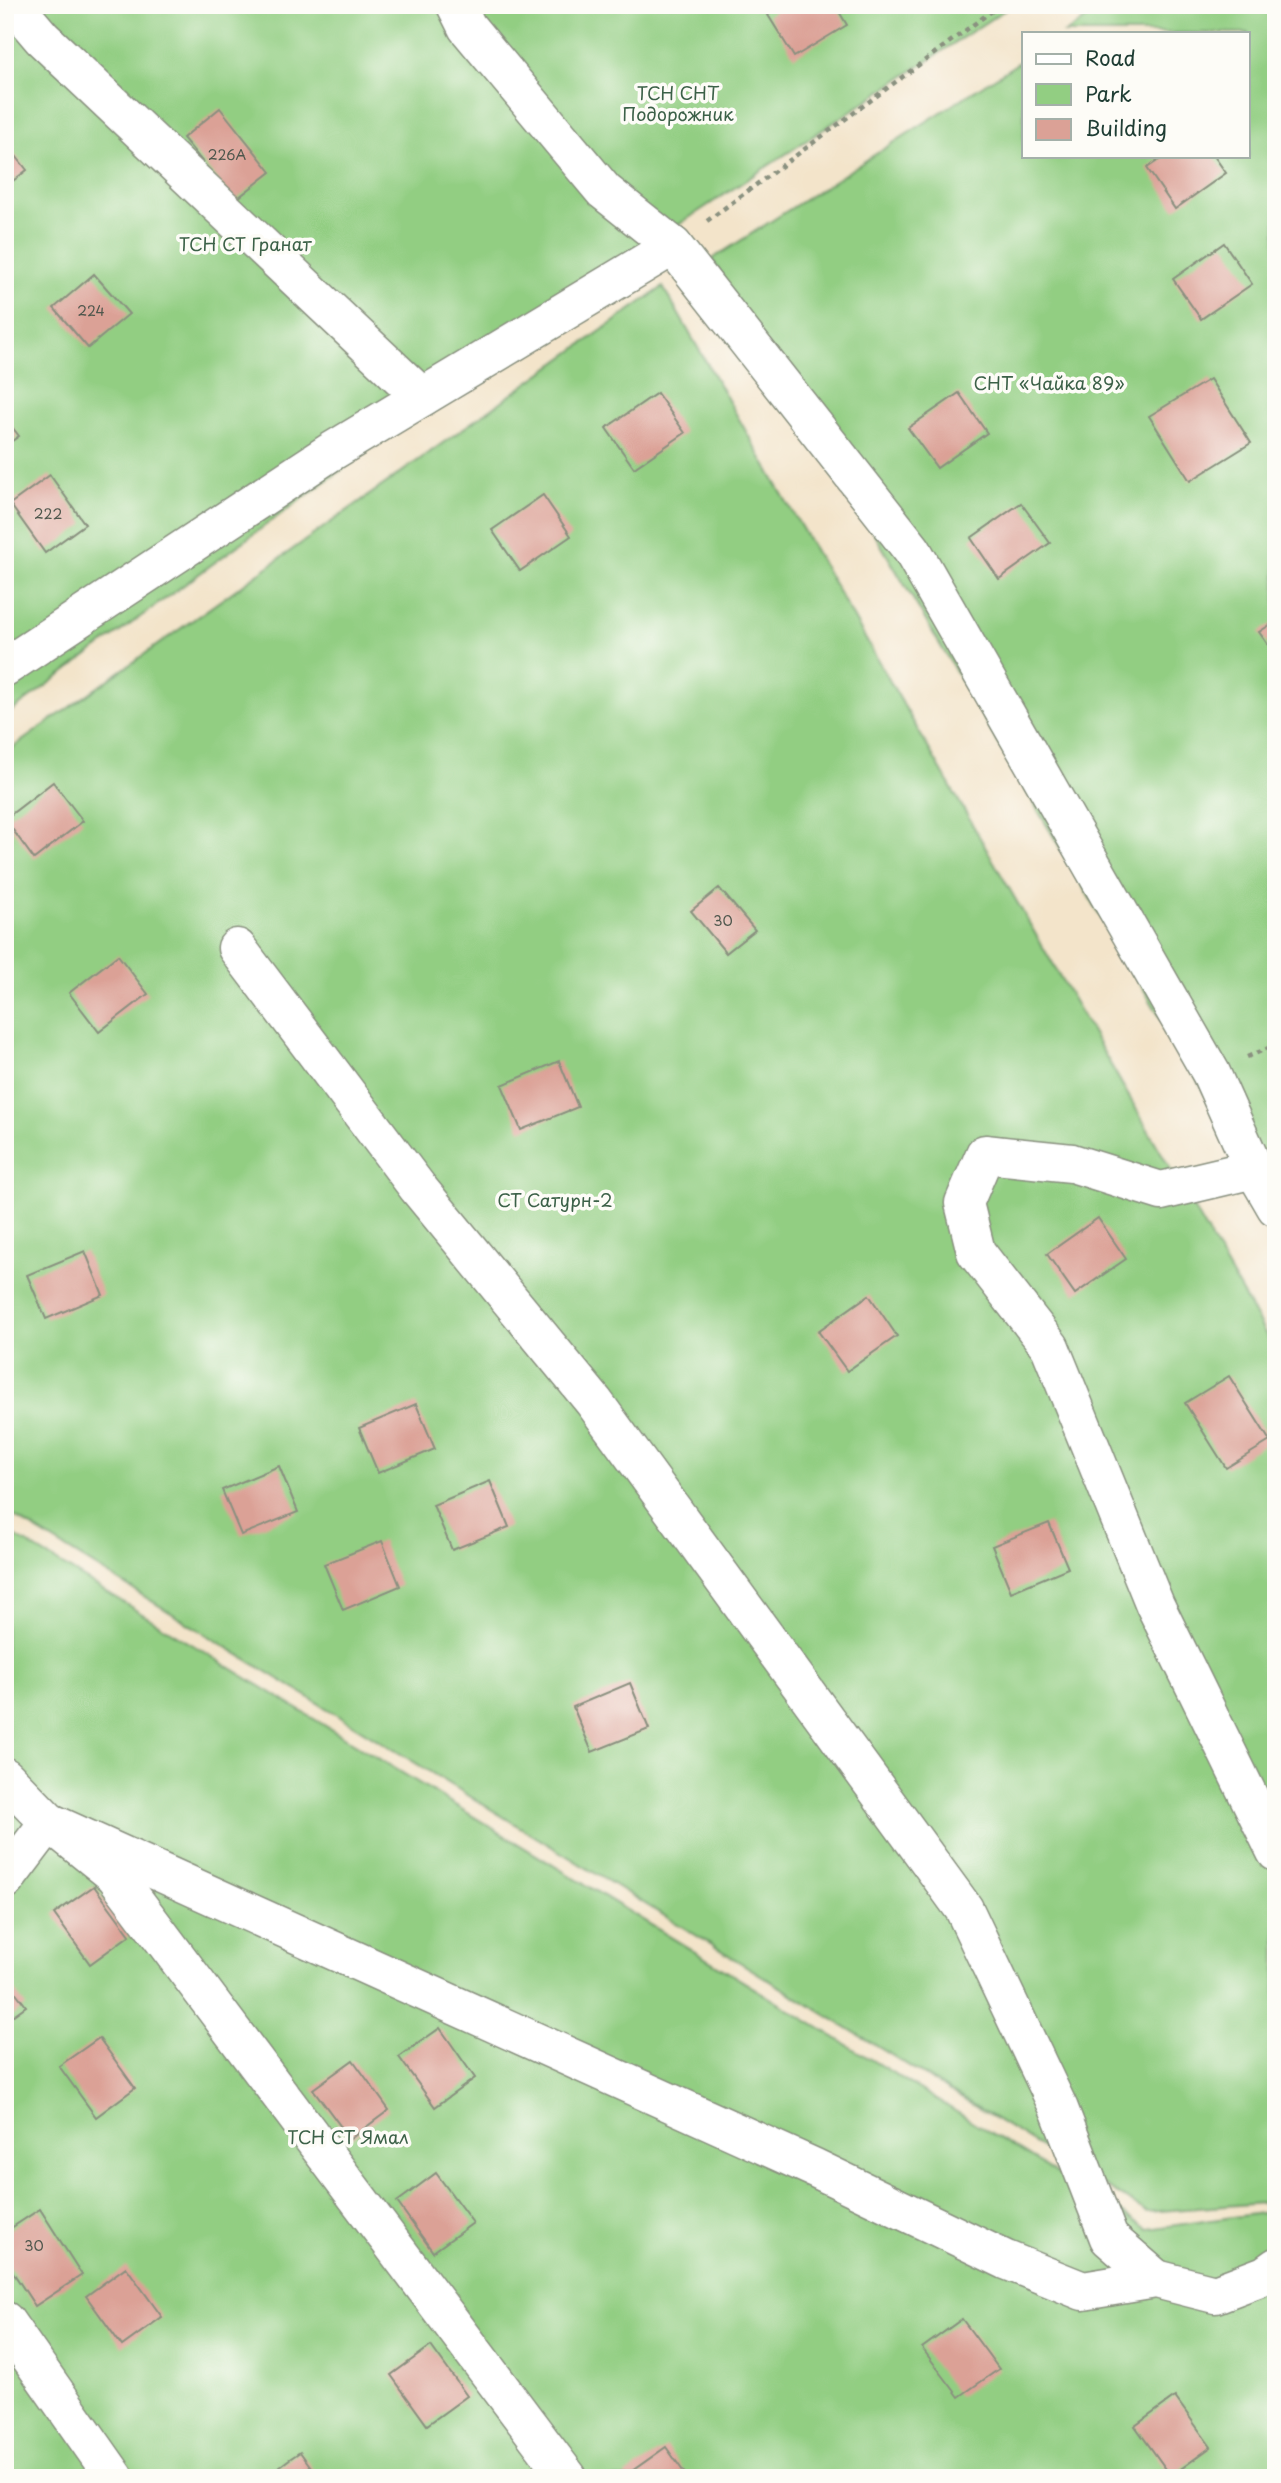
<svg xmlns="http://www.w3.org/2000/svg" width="1281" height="2483" font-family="'Playpen Sans',sans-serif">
  <rect width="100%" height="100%" fill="#fdfcf7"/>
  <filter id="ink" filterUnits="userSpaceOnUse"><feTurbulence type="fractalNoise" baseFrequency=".0143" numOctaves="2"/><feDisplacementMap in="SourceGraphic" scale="14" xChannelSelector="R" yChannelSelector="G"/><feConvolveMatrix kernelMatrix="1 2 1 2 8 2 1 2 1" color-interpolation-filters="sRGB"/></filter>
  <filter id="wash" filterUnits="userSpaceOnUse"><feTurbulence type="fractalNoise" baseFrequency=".00686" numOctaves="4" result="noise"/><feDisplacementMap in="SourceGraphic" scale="28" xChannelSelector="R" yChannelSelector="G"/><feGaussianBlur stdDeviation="1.57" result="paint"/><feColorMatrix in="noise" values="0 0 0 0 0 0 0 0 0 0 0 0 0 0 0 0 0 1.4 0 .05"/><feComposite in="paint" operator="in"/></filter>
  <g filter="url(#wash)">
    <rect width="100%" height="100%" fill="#f3e4ca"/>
    <g fill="#92ce82" stroke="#58865b" stroke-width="2">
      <polygon points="5,5 443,5 647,246 5,716"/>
      <polygon points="468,5 1012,5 669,231 611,180"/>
      <polygon points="1108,5 1276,5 1276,1213 712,259 1024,59 1024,156 1248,156 1248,33 1065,33"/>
      <polygon points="663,287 1276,1352 1276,2202 1147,2212 5,1511 5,753"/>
      <polygon points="5,1530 1148,2229 1276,2211 1276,2478 5,2478"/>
    </g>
    <g id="blocks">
      <g fill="#dba196">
        <polygon points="508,5 525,5 512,13"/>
        <polygon points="784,5 835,5 847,25 794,57 768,15"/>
        <polygon points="220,108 271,172 234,201 183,138"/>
        <polygon points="5,142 27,170 5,187"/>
        <polygon points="1165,156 1214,156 1226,173 1175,209 1147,168"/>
        <polygon points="1224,243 1252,284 1201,319 1173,279"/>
        <polygon points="94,274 129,314 88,348 54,308"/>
        <polygon points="1210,379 1251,443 1190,481 1149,416"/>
        <polygon points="657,393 685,433 634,468 606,428"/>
        <polygon points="959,393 987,433 937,468 908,428"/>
        <polygon points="5,418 19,436 5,446"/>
        <polygon points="50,475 85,524 45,553 10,504"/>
        <polygon points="543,495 571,536 520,571 492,530"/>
        <polygon points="1021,503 1050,543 999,579 971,538"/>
        <polygon points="1276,621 1276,656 1259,632"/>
        <polygon points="53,782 83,821 34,859 5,819"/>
        <polygon points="719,888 755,930 726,953 691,911"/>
        <polygon points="118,955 148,994 99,1032 69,993"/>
        <polygon points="559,1061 578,1107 521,1130 502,1085"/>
        <polygon points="1098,1218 1126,1259 1075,1294 1047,1254"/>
        <polygon points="85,1251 103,1295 46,1319 27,1275"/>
        <polygon points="869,1295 897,1336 847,1371 818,1331"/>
        <polygon points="1229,1376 1270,1441 1226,1468 1185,1403"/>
        <polygon points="416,1404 435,1449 378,1473 359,1428"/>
        <polygon points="279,1466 298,1512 241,1535 222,1490"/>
        <polygon points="490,1481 509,1527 452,1550 433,1505"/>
        <polygon points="1049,1523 1068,1568 1011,1592 992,1546"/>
        <polygon points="382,1541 400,1586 343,1610 324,1564"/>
        <polygon points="630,1683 649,1729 592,1752 573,1707"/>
        <polygon points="94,1886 130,1935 90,1964 54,1914"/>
        <polygon points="5,1978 26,2006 5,2021"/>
        <polygon points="440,2028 475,2078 435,2107 399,2057"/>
        <polygon points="99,2038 135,2088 96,2117 59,2066"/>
        <polygon points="353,2060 389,2110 350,2139 313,2089"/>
        <polygon points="436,2173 473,2223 433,2252 397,2202"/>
        <polygon points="40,2209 82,2275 35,2306 5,2260 5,2232"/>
        <polygon points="126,2267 162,2317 122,2346 86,2296"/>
        <polygon points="962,2319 999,2369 959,2397 922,2348"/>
        <polygon points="431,2346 467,2396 427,2425 391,2375"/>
        <polygon points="1175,2397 1211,2447 1171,2476 1135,2426"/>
        <polygon points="666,2447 688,2478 627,2478 625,2476"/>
        <polygon points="300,2452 319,2478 264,2478 291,2458"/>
      </g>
    </g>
  </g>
  <g filter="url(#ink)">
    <use href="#blocks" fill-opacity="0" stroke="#89907f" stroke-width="2"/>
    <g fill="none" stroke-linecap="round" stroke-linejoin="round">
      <defs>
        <g id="minor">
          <polyline points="14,5 42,38 422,397"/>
          <polyline points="456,5 467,27 604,191 673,246 912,550 1211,1073 1254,1169 1276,1207"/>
          <polyline points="5,667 329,453 673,246"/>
          <polyline points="237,948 418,1188 594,1402 964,1909 1059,2109 1109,2238 1156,2279"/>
          <polyline points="1254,1169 1161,1191 1072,1163 985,1154 964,1203 976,1252 1050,1347 1155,1605 1276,1852"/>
          <polyline points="5,1777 49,1822 815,2168 1006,2260 1083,2291 1156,2279 1215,2294 1265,2275 1276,2267"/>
          <polyline points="5,1880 49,1822 115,1875 568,2478"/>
          <polyline points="5,2321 115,2478"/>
        </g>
      </defs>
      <use href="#minor" stroke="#89907f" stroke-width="41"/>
      <g stroke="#89907f" stroke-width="4.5" stroke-dasharray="5 5" stroke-linecap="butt">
        <polyline points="707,221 1000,5"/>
        <polyline points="1247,1057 1276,1045"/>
      </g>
      <use href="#minor" stroke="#fff" stroke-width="38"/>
    </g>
  </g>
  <g text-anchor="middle" stroke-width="7" stroke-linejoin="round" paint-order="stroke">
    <g font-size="14" fill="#4e564c">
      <text x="227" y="160">226А</text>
      <text x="91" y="316">224</text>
      <text x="48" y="519">222</text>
      <text x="723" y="926">30</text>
      <text x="34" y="2251">30</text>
    </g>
    <g font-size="18" fill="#3c6148" stroke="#fdfcf7">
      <text x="678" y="100">ТСН СНТ<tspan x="678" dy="21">Подорожник</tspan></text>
      <text x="245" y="251">ТСН СТ Гранат</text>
      <text x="1049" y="390">СНТ «Чайка 89»</text>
      <text x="555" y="1207">СТ Сатурн-2</text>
      <text x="348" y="2144">ТСН СТ Ямал</text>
    </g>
  </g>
  <rect width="1281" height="2483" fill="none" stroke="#fdfcf7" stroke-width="28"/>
  <rect x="1022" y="32" width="228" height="126" fill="#fdfcf7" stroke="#a4b0a9" stroke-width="2"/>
  <rect x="1036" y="54" width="35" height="10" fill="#ffffff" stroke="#a4b0a9" stroke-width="2"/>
  <text x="1085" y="66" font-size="21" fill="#1f3d34">Road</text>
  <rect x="1036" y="84" width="35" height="21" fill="#92ce82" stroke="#a4b0a9" stroke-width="2"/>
  <text x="1085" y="102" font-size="21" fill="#1f3d34">Park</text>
  <rect x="1036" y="119" width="35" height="21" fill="#dba196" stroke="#a4b0a9" stroke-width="2"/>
  <text x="1085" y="136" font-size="21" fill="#1f3d34">Building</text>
</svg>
